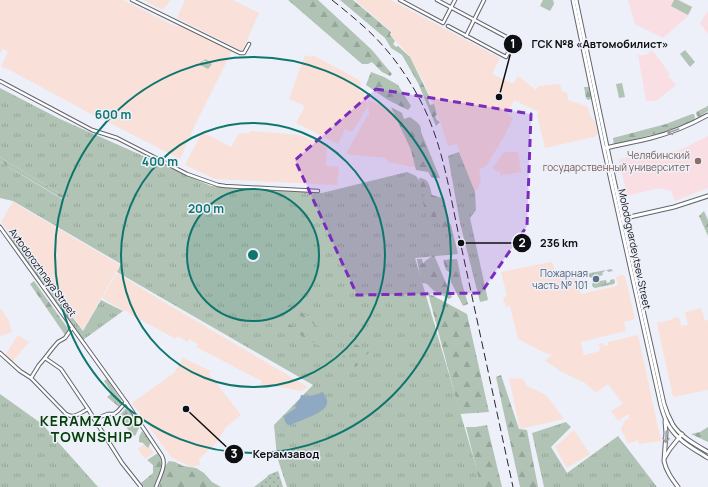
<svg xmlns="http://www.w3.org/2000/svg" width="708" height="487" font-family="Manrope,sans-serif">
  <defs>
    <pattern id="grass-tufts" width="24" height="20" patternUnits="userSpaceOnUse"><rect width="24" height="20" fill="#b0c3b4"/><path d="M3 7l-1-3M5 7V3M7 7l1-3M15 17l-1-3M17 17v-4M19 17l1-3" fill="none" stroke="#96a69a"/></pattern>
    <pattern id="forest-firs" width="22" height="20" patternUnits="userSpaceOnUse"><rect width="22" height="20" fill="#b0c3b4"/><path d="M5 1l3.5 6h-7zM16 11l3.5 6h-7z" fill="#96a69a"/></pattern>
    <pattern id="garden-dots" width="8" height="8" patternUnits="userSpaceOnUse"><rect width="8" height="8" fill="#b0c3b4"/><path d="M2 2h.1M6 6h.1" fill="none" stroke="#96a69a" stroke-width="1.8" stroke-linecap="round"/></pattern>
  </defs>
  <rect width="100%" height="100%" fill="#edf0f9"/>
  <g fill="#f9e0d9">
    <polygon points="0,0 123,0 153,15 153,16 157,17 177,27 180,25 232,51 195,125 180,159 104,120 102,120 8,69 1,67 8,52 3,49 0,54"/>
    <polygon points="143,0 171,0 162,10"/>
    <polygon points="185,0 233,0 259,13 242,51 177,18"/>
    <polygon points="355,0 391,0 500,58 492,74 513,84 518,76 536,90 539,86 560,84 562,91 567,93 568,100 586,106 588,107 590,115 595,122 598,134 594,137 545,148 537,115 539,112 514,100 508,112 509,115 513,118 505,135 487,165 479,170 481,179 478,189 473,192 457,144 448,146 440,121 424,83 408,54 390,35 392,32"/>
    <polygon points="305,55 311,57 313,55 359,80 361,85 359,91 364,93 368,106 352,132 345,129 338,144 296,123 305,106 289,99"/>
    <polygon points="368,100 398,112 418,168 389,162 386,158 346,154 367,116 369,117"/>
    <polygon points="252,131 300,135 326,146 327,147 326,166 339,167 337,185 215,179 185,165 202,132 231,147 238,135 242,133 249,134 250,132"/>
    <polygon points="504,152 518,152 521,172 505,175 504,174 501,176 500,172 496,171 493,167"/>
    <polygon points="13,202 120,265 83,330 1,222"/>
    <polygon points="551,262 553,263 556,277 576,273 581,294 616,286 618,284 616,277 622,275 625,276 635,319 624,322 626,331 581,342 583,353 584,355 600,351 599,344 603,343 604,346 608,345 608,342 638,335 661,441 639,444 638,440 630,443 628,443 621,429 625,420 629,419 628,414 618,421 611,411 623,404 608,384 596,393 585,383 558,370 558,369 545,361 552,354 547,354 518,339 510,306 506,307 503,297 507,296 501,272"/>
    <polygon points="117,273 162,301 308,387 301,391 276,386 268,388 261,384 262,381 196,347 198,344 189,339 188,342 177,336 176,339 130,314 127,311 124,311 102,298"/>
    <polygon points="0,308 8,319 12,332 0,336"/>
    <polygon points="701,308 705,321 708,320 708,390 673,397 657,323 671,320 671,319 679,317 681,326 688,325 685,312"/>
    <polygon points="18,335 29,342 12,362 5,355"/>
    <polygon points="183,358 211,371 209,374 241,415 226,427 217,442 199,459 200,465 191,467 171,457 132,403 174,373"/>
    <polygon points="509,378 523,379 527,386 546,395 564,419 520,429"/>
    <polygon points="574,430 590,454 567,468 555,447"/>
    <polygon points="147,442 154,453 145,459 138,449"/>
  </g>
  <g fill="#f9dee4">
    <polygon points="628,0 680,0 693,7 688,16 663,38 635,24"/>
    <polygon points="708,11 708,34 700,23"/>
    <polygon points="652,50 670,74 668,76 676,85 656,101 646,101 638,55 646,55"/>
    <polygon points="708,136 708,188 675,201 671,191 659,188 627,196 619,159 630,157 630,158 634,158 636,161 682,149"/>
  </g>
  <g fill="url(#grass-tufts)">
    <polygon points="543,0 553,0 554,4 550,11 540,6"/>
    <polygon points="205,59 209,61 209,62 212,64 209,68 208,69 200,65 200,63 202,61 205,63 206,61 203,61"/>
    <polygon points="0,88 60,119 211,186 322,193 407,172 416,176 451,225 458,254 415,258 482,487 287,487 277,457 274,425 313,385 117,272 121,264 13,201 0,198 0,162 62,199 67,198 0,157"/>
    <polygon points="459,152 475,192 476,210 470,218 488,300 480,302 460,223 448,156"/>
    <polygon points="611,269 613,271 608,272 607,270 604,271 604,272 602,273 603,275 592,278 589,277 589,274 590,273"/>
    <polygon points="614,279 615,282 614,284 595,288 593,287 592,285 593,282 606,280 607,283 610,282 610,280"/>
    <polygon points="50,288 83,331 101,300 123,311 83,340 47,289"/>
    <polygon points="0,394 42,424 98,487 0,487"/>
    <polygon points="566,422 571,427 551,447 567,473 618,436 657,487 544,487 532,433"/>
  </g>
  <g fill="url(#forest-firs)">
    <polygon points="288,0 318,0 372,50 392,74 390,76 382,72 372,62 368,64 362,64"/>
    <polygon points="340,0 353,0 391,32 390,35 395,41 393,44 396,47 398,46 410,57 430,98 428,100 430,105 434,104 437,115 435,116 437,120 440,122 436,126 418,83 402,55 391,48 385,38"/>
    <polygon points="371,72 384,77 398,85 411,106 408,110 388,100 366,85"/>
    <polygon points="584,87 589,87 591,99 588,100 586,98"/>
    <polygon points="708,106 708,111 699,117 697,116 696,112"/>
    <path d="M391,107l11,6 2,6 6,-2c5,4 12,7 11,15l19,46h-8l-4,-6 -12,-2 -5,-20z"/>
    <polygon points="692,114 694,114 695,117 694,120 669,130 614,145 613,138 666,124"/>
    <polygon points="0,157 67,198 63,199 0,162"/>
    <path d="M419,178c10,0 11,9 13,17l10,3 8,29 -5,2 1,4 -2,3 -4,-2c0,-8 3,-15 -3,-21l-1,4v4l-3,2 -4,-1 -2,-3 -5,-21 3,-3 -4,-7z"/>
    <polygon points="704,211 708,220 708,236 699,216"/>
    <polygon points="11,235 47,284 45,287 9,237"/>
    <polygon points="434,255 452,297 449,299 434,291 427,284 421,282 417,259 422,259 423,264 425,261"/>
    <polygon points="457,259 462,283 468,304 463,306 451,282 451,273 446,270 443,260"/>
    <polygon points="34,281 69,330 65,335 30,284"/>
    <polygon points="428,293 467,314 489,412 460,414"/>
    <polygon points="277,298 369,352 367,355 275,301"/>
    <polygon points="256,305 358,364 356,367 255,309"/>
    <polygon points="501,375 519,429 527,430 538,487 520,487 496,377"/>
    <polygon points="107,379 121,400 121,406 119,407 107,397 112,393 104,381"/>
    <polygon points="127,407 140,426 135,436 131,434 119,416"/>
    <polygon points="487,425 502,487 481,487 466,427 475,427"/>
    <polygon points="708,427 708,442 691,434 700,432"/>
    <polygon points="142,431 151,442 148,448 143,443 139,442 139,437"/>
    <polygon points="158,453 162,461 160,471 154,487 144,487 141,483 153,473 153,465 147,460"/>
    <polygon points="169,461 175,462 183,466 196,468 204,473 212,482 221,487 159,487 165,466"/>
  </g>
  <polygon fill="url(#garden-dots)" points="278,471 283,487 254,487 267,477 268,475"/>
  <g fill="#b0c3b4">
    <polygon points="674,0 678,0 692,7 688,15 671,6"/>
    <polygon points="685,50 695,62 690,67 680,54"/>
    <polygon points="622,83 625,97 619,98 616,84"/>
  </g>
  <path fill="#8fa9c3" d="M323,392c2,4 5,8 4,12 -3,10 -27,16 -36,21h-3l-3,-3 -1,-6 12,-8 -1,-3 5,-6 1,-4c8,2 14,0 22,-3z"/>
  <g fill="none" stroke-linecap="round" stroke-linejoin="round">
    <defs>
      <g id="street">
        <polyline points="132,0 240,53 244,53 249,44"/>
        <polyline points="400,0 443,23 455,0"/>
        <polyline points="437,0 514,41 506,57 448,26"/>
        <polyline points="466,36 484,0"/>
        <polyline points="0,81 92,130 117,138 187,174 218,185 225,186 318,191"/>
        <path d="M0,227l126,175 36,54c5,9 -3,22 -6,31"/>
        <path d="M0,353l20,18 11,7 35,36c8,5 14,-1 22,-5"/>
        <polyline points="45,358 61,369 88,409 122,463 141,487"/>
        <polyline points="31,378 39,365 45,358 52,349 58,342 65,338 72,328"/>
        <polyline points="94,419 108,414 114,414 118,411 126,402"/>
      </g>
      <g id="secondary">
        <path d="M573,0l31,149 57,257c2,7 4,14 8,20 9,15 25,23 39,32"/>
        <path d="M576,0l38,180 50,224c2,7 5,14 9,21 8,12 23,20 35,27"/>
        <path d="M606,148c15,-4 30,-6 45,-10 20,-5 39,-13 57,-23"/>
        <polyline points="621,219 674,207 708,196"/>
        <path d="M665,421l1,12 -2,28c2,10 8,18 14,26"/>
        <polyline points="665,457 670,449 682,434"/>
      </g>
    </defs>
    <use href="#street" stroke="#62656d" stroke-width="4.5"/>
    <use href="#secondary" stroke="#62656d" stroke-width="5"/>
    <use href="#street" stroke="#fff" stroke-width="2.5"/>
    <use href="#secondary" stroke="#fff" stroke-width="3"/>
    <path stroke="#252629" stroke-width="1" stroke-dasharray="8 4" stroke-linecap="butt" d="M332,0c10,8 20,16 30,25 23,20 41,44 56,71 26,47 32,102 44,154 17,79 34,158 51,237"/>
  </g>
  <defs><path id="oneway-shaft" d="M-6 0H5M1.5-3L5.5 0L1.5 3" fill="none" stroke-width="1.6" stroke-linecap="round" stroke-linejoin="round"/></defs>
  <g stroke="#9f9fa0">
    <use href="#oneway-shaft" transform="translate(673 131) rotate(160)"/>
    <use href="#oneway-shaft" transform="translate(666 437) rotate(93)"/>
  </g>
  <path fill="#7b2cbf" fill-opacity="0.2" stroke="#7b2cbf" stroke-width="3" stroke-dasharray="8 5" stroke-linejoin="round" d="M376,89l155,25 -4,112 -46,67 -124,2 -62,-135z"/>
  <circle cx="253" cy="255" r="66" fill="#0f766e" fill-opacity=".12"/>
  <g fill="none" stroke="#0f766e" stroke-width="2">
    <circle cx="253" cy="255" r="66"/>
    <circle cx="253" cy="255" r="132"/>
    <circle cx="253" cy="255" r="198"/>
  </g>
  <circle fill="#8d6e63" stroke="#edf0f9" stroke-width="1.5" cx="698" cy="161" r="4"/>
  <circle fill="#5c6f8a" stroke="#edf0f9" stroke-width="1.5" cx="596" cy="279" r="4"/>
  <g text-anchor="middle" stroke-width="3" stroke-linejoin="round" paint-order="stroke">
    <g font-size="10" fill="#785e54" stroke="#edf0f9" text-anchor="end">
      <text x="690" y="159">Челябинский<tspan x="690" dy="12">государственный университет</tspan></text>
    </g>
    <g font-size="10" fill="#0e0f12" stroke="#edf0f9">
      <text transform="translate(635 249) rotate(78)" y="4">Molodogvardeytsev Street</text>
      <text transform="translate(43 272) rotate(54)" y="4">Avtodorozhnaya Street</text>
    </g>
    <g font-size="10" fill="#4e5e75" stroke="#edf0f9" text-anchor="end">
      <text x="588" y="277">Пожарная<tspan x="588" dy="12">часть № 101</tspan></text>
    </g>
    <g font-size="14" font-weight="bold" letter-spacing="1" fill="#06400a" stroke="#edf0f9">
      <text x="92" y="426">KERAMZAVOD<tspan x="92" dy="16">TOWNSHIP</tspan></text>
    </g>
  </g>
  <circle cx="253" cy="255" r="6" fill="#0f766e" stroke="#edf0f9" stroke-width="2"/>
  <g font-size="12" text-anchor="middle" font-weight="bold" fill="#0f766e" stroke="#edf0f9" stroke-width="3" stroke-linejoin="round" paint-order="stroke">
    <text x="113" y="119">600 m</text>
    <text x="160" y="166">400 m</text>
    <text x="206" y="213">200 m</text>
  </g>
  <path fill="none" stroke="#0e0f12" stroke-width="1.5" d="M499 97L513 44M461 243L522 243M186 409L234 454"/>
  <g fill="#0e0f12" stroke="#edf0f9" stroke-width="1.5">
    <circle cx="499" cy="97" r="4"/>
    <circle cx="461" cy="243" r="4"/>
    <circle cx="186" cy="409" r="4"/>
    <circle cx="513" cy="44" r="10"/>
    <circle cx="522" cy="243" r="10"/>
    <circle cx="234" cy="454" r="10"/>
  </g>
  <g font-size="12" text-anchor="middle" font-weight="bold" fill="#fff">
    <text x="513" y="48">1</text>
    <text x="522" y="247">2</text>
    <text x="234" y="458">3</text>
  </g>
  <g font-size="11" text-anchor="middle" font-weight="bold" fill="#0e0f12" stroke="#edf0f9" stroke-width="3" stroke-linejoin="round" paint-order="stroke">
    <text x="600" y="48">ГСК №8 «Автомобилист»</text>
    <text x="559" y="247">236 km</text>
    <text x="286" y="458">Керамзавод</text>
  </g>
</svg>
